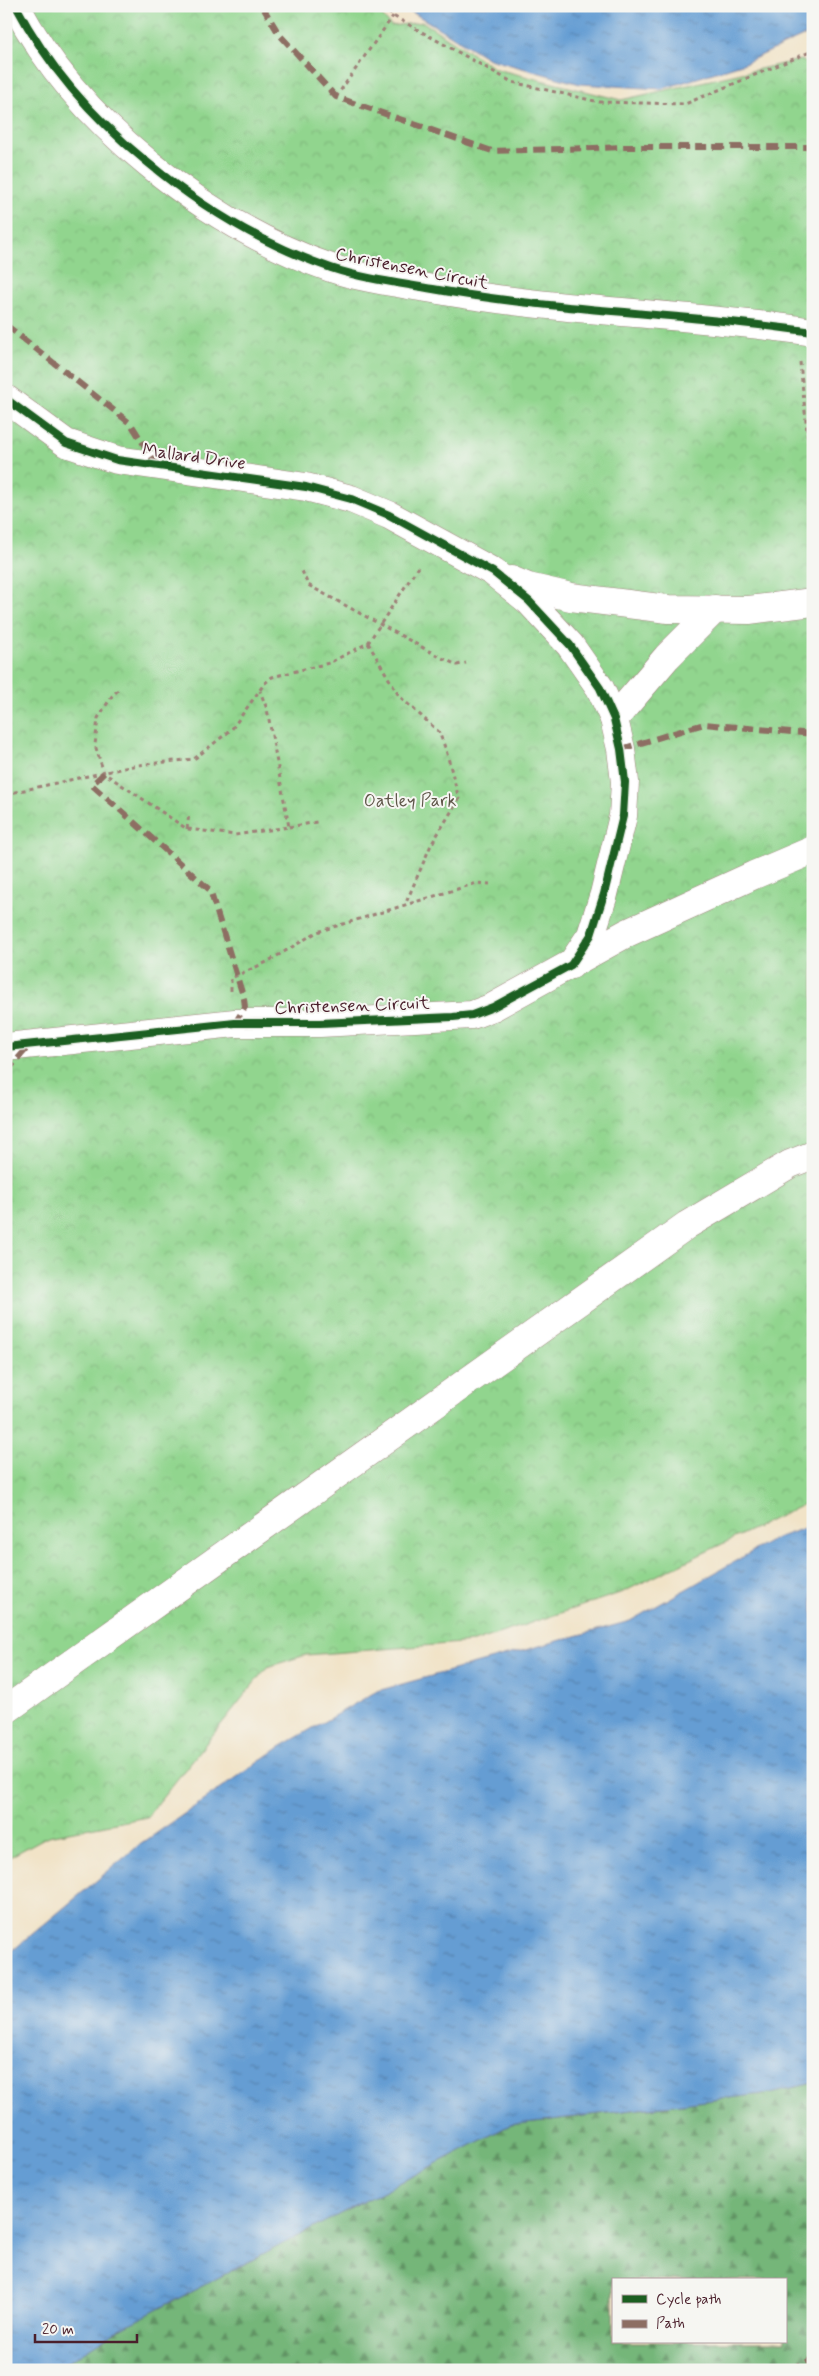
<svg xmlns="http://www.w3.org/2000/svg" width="819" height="2376" font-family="Mynerve,sans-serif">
  <defs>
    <pattern id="forest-firs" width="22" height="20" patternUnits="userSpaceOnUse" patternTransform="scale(1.25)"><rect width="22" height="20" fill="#74b679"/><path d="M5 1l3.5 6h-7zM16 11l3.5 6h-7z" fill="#619363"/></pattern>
    <pattern id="park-crowns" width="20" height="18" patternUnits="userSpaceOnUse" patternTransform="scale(1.25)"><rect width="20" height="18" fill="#91d58e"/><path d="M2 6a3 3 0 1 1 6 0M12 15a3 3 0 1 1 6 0" fill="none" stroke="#7fb67b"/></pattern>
    <pattern id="water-ripples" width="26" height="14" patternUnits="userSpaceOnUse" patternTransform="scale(1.25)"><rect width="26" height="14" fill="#659dd3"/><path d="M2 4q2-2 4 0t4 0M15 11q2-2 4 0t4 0" fill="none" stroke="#557fab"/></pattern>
  </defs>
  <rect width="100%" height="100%" fill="#f6f6f2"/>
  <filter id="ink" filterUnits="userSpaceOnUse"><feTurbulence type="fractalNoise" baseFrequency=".02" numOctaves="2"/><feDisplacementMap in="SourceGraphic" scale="10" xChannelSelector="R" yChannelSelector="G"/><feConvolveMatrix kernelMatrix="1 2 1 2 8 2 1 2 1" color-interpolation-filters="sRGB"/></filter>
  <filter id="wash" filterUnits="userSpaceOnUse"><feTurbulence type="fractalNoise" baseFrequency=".0096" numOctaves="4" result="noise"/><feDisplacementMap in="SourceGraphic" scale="20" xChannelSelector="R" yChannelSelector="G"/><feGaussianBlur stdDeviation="1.12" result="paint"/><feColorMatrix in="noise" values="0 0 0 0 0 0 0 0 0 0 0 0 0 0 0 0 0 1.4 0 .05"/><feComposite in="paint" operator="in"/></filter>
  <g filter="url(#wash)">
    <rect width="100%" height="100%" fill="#f1e3c7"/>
    <path fill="url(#forest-firs)" stroke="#5f6a52" fill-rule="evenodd" d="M813,2083v287h-758l65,-41 390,-204 260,-32zM613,2280h172v62h-172z"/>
    <polygon fill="url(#park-crowns)" stroke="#6e7a5c" points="6,6 374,6 391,26 423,22 496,69 621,100 800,60 813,64 813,1500 623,1592 474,1642 306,1655 267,1667 147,1817 48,1836 6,1859"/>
    <g fill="url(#water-ripples)" stroke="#585e7f">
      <polygon points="402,6 813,6 813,36 803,36 745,63 662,89 580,84 489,59"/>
      <polygon points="813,1525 813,2083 770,2093 510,2125 120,2329 55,2370 6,2370 6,1956 138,1846 280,1747 377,1691 630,1621 776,1538"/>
    </g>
  </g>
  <g filter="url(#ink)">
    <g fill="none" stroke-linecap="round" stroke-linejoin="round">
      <defs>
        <g id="minor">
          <path d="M16,6c32,61 78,113 131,156 55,46 115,82 184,106 33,11 68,15 102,21 126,23 254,24 380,43"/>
          <polyline points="6,399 66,443 117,460 306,487 351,499 389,515 493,572 529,601 570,645 600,688 614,719 621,749 625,782 623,816 604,894 591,935 571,965"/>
          <polyline points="511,580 528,587 571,597 668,609 749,610 813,602"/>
          <polyline points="614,719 667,657 715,609"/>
          <polyline points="6,1047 235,1023 320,1023 472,1015 493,1007 627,933 754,875 813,850"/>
          <polyline points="6,1710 687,1225 790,1164 813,1155"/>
        </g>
      </defs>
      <use href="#minor" stroke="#9e8179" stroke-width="29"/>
      <g stroke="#9e8179" stroke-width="3" stroke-dasharray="4 4" stroke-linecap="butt">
        <polyline points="382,6 393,16 512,82 599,102 685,104 810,52 813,52"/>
        <polyline points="336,97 393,16"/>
        <polyline points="800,362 813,491"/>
        <polyline points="302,571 308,585 440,657 457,665 466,663"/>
        <polyline points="368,643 399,696 439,732 446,750 459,799 431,845 405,905"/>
        <polyline points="118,690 112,696 98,718 95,745 104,773 187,829 235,835 289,827 267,709 260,691"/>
        <polyline points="6,794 138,765 194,759 231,730 264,684 272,677 329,663 368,643 418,567"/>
        <polyline points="289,827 317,822"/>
        <polyline points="187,829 189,814"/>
        <polyline points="231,991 231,978 267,962 317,932 477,883 490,884"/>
      </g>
      <use href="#minor" stroke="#fff" stroke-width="28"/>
      <g stroke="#8d6e63" stroke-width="6" stroke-dasharray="12 6" stroke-linecap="butt">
        <polyline points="262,6 279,34 336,97 492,151 627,147 813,147"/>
        <polyline points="6,325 131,424 158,467"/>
        <polyline points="621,749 704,724 813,734"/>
        <polyline points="104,773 92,785 210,890 244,999 245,1007 235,1023"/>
        <polyline points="6,1072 31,1044"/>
        <polyline points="790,2370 813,2359"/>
      </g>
      <defs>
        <g id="cycleway">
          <path d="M16,6c32,61 78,113 131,156 55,46 115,82 184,106 33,11 68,15 102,21 126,23 254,24 380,43"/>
          <polyline points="6,399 66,443 117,460 306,487 351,499 389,515 493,572 529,601 570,645 600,688 614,719 621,749 625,782 623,816 604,894 591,935 571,965 493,1007 472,1015 453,1017 320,1023 235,1023 6,1047"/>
        </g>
      </defs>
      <use href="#cycleway" stroke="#f6f6f2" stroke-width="11"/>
      <use href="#cycleway" stroke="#1b5e20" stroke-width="8"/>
    </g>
  </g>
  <g text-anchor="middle" stroke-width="4" stroke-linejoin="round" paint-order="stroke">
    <g font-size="18" fill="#4a1f2b" stroke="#f6f6f2">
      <text transform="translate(412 268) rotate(11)" y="6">Christensen Circuit</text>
      <text transform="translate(194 456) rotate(8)" y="6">Mallard Drive</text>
      <text transform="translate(352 1005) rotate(-2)" y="6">Christensen Circuit</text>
    </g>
    <g font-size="18" fill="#5f5649" stroke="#f6f6f2">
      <text x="410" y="806">Oatley Park</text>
    </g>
  </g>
  <rect width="819" height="2376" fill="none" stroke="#f6f6f2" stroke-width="25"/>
  <rect x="612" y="2278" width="175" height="65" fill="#f6f6f2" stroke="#b1a0a2"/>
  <rect x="622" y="2295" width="25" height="8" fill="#1b5e20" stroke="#b1a0a2"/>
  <text x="656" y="2304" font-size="15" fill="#4a1f2b">Cycle path</text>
  <rect x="622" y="2320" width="25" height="8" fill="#8d6e63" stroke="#b1a0a2"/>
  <text x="656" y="2328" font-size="15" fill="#4a1f2b">Path</text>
  <path d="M35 2334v8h102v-8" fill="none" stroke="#4a1f2b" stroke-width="2.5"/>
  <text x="42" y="2334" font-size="15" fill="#4a1f2b" stroke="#f6f6f2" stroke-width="4" paint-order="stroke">20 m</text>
</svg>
